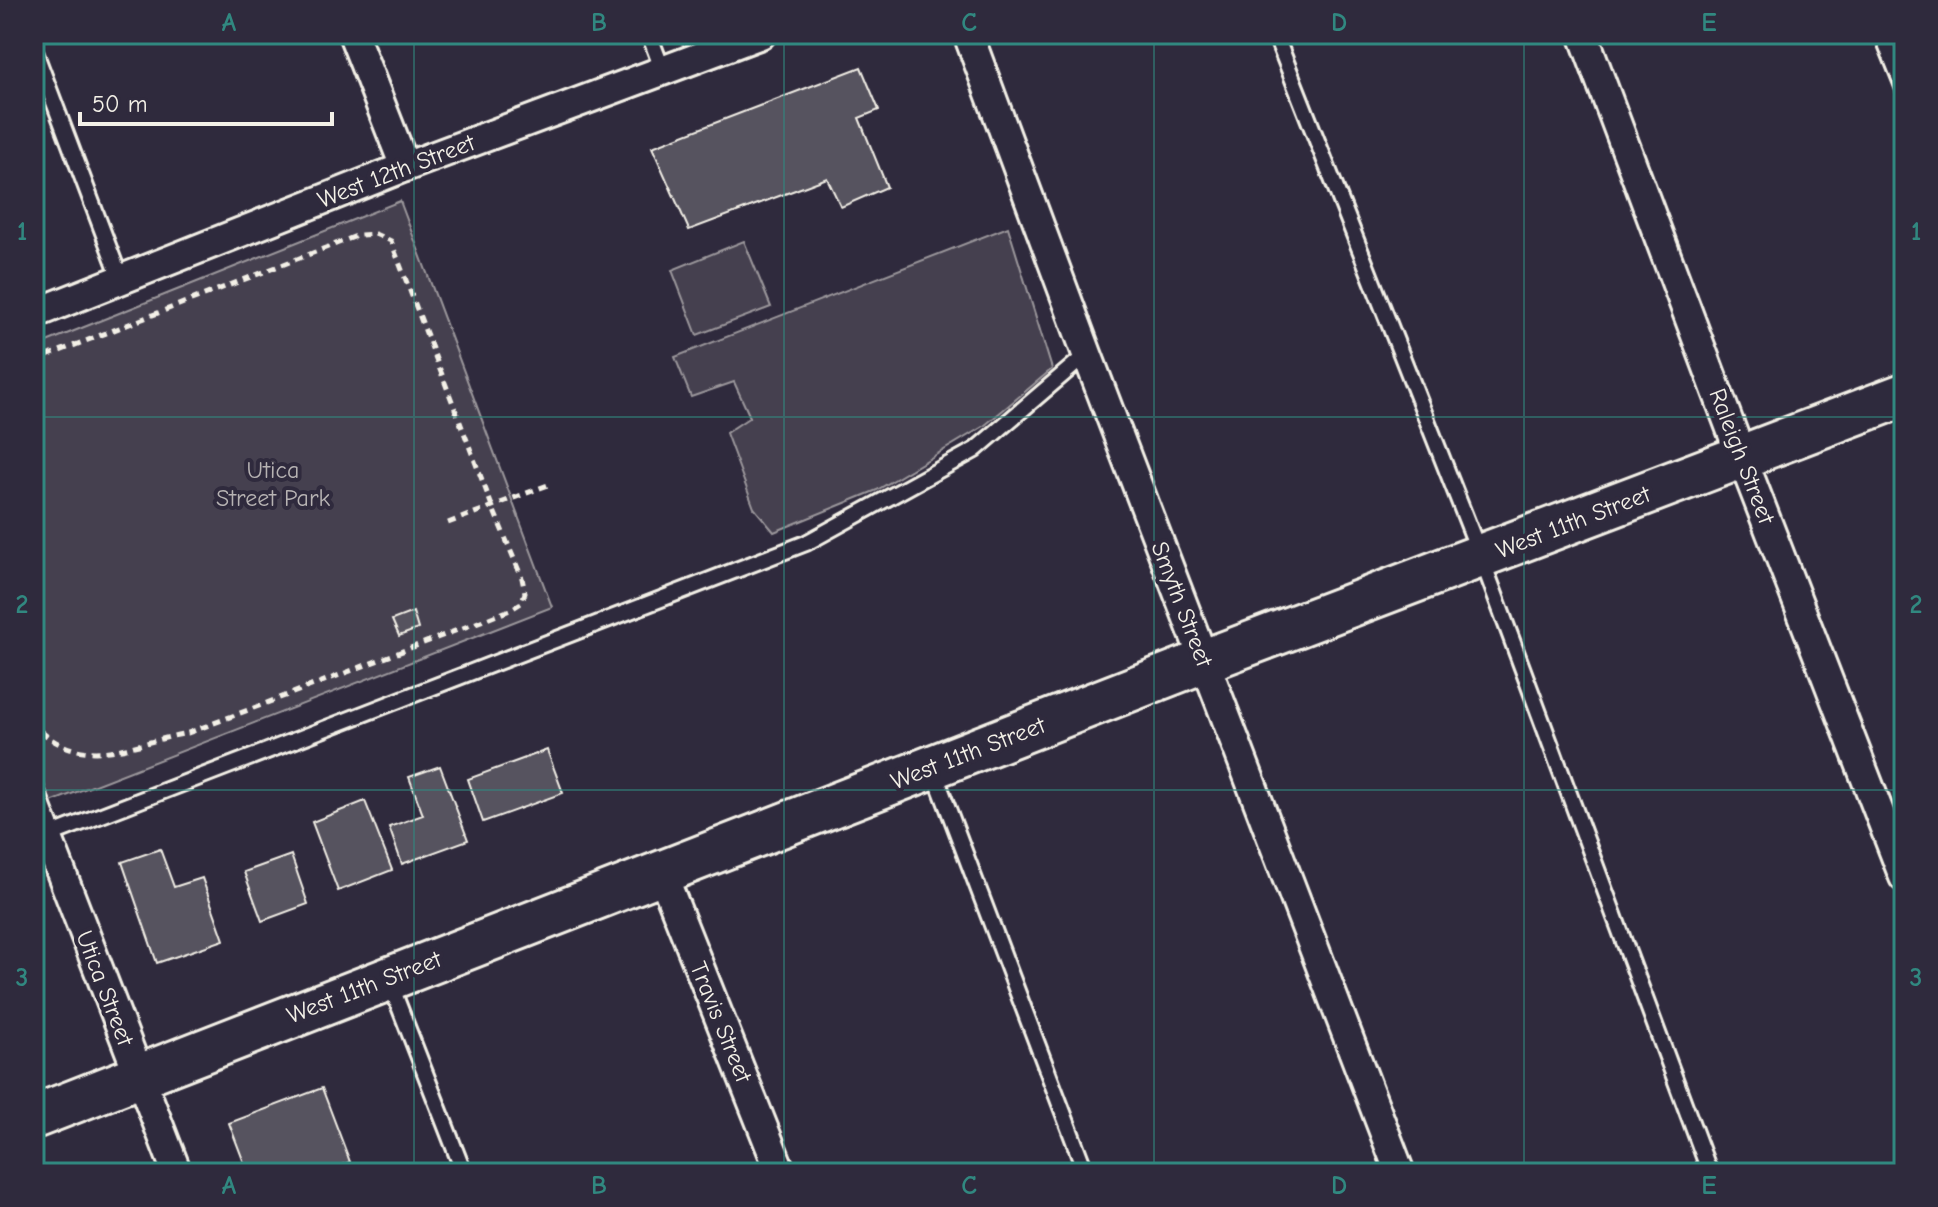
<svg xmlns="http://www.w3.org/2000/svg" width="1938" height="1207" font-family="'Comic Neue',sans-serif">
  <rect width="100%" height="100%" fill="#2f2a3d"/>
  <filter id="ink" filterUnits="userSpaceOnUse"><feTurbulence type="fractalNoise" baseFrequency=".0125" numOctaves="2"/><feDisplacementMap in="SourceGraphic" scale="16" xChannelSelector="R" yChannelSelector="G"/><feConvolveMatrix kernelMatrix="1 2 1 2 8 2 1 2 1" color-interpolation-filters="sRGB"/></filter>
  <g filter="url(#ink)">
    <g fill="#454050" stroke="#9c989c" stroke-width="2">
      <polygon points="400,201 552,607 51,802 34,757 34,347"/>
      <polygon points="1008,227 1052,369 984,426 877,490 774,532 754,508 726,433 750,417 734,382 691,397 675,357"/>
      <polygon points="744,241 771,307 697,335 672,270"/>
    </g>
    <g fill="#56525f" stroke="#f4f1e8" stroke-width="2">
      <polygon points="861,67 879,110 859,118 887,187 841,207 827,178 689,230 652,147"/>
      <polygon points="413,612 418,629 399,636 392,620"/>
      <polygon points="547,750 563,793 483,822 468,779"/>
      <polygon points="440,766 468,840 402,864 389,827 423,815 409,777"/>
      <polygon points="365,801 392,870 338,891 312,822"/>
      <polygon points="160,849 174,887 202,878 224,940 157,963 122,862"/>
      <polygon points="291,855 308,904 262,921 244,872"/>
      <polygon points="322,1088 350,1162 320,1173 248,1173 229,1123"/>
    </g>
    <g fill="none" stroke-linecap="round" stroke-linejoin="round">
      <defs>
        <g id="service">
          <polyline points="649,34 663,71"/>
          <polyline points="1275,34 1481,557 1710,1173"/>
          <polyline points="1882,34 1904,89"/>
          <polyline points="34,49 121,280"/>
          <polyline points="933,769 1086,1173"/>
          <polyline points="42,838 806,543 975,450 1087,354"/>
          <polyline points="390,983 464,1173"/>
        </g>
        <g id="minor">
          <polyline points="353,34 405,167"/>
          <polyline points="968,34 1087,354 1400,1173"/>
          <polyline points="1583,34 1742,458 1904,877"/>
          <polyline points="34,314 405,167 761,34"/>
          <polyline points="34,802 177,1173"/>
          <polyline points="661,871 781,1173"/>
        </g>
        <polyline id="secondary" points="34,1117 1204,661 1904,395"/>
      </defs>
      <use href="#service" stroke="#f4f1e8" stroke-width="20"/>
      <use href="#minor" stroke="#f4f1e8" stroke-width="34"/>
      <use href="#secondary" stroke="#f4f1e8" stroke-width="48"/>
      <g stroke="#f4f1e8" stroke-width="5" stroke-dasharray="8 6" stroke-linecap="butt">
        <path d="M34,361l325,-126 16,-1 16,7 101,265 30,72 3,15 -4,10 -11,7 -322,123c-57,10 -105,41 -154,-8"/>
        <polyline points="448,523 548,485"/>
      </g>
      <use href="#service" stroke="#2f2a3d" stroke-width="14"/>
      <use href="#minor" stroke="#2f2a3d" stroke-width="28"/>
      <use href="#secondary" stroke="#2f2a3d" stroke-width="42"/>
    </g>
  </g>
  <path fill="none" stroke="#318880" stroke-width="2" stroke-opacity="0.55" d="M414,34v1139M784,34v1139M1154,34v1139M1524,34v1139M34,417h1870M34,790h1870"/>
  <g text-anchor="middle" stroke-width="8" stroke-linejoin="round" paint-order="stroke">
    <g font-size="24" fill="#f4f1e8" stroke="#2f2a3d">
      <text transform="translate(396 171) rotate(-21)" y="8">West 12th Street</text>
      <text transform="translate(1742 456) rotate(69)" y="8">Raleigh Street</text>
      <text transform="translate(1573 522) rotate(-21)" y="8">West 11th Street</text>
      <text transform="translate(1182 604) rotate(69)" y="8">Smyth Street</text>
      <text transform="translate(968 753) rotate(-21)" y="8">West 11th Street</text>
      <text transform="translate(364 987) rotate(-21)" y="8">West 11th Street</text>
      <text transform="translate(105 988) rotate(69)" y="8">Utica Street</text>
      <text transform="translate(721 1022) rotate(68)" y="8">Travis Street</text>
    </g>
    <g font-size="24" fill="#b7b3b3" stroke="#2f2a3d">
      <text x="273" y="478">Utica<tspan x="273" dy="28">Street Park</tspan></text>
    </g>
  </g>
  <rect width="1938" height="1207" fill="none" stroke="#2f2a3d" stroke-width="88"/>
  <path d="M80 112v12h252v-12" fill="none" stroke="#f4f1e8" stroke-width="4"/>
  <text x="92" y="112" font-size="24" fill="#f4f1e8" stroke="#2f2a3d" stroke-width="6" paint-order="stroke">50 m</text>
  <rect x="44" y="44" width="1850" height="1119" fill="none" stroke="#318880" stroke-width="3"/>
  <g font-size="26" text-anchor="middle" font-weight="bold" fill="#318880">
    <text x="229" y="31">A</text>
    <text x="599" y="31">B</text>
    <text x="969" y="31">C</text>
    <text x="1339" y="31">D</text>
    <text x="1709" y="31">E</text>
    <text x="22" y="240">1</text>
    <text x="1916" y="240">1</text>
    <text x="22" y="613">2</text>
    <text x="1916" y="613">2</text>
    <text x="22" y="986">3</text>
    <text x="1916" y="986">3</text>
    <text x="229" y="1194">A</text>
    <text x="599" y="1194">B</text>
    <text x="969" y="1194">C</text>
    <text x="1339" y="1194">D</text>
    <text x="1709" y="1194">E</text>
  </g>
</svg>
